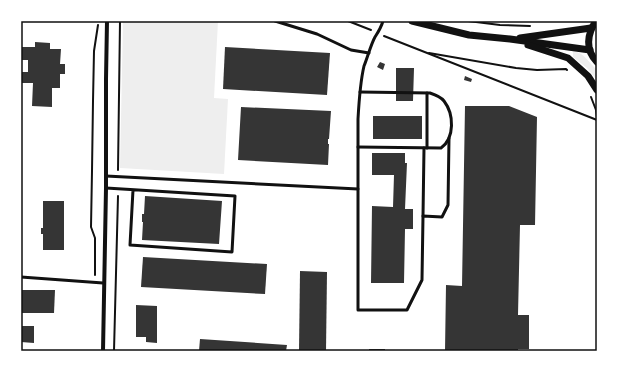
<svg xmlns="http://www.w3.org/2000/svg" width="618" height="372" font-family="Manrope,sans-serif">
  <rect width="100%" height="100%" fill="#fff"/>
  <g fill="#eee">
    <polygon points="123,21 218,21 214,98 228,99 224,174 120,168"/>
    <path d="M573,51c12,2 16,12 24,19v10l-10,-12 -14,-11z"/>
  </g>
  <g fill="#353535">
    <polygon points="35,42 50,43 50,49 61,49 60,64 65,64 65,74 60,74 60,88 52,88 52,107 32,106 33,83 21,83 21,72 28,72 28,60 21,60 22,47 35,47"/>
    <polygon points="225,47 330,53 327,95 223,89"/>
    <polygon points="380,62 385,64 383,70 377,67"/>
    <polygon points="396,68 414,68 413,101 396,101"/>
    <polygon points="465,76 472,79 471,82 464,80"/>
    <polygon points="465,106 509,106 537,117 535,225 520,225 518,315 529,315 529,349 518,349 518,351 445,351 446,285 462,286"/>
    <polygon points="241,107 331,111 329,139 328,139 328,144 329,144 328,165 238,160"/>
    <rect x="373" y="116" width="49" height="23"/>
    <polygon points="372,153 405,153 405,163 407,163 405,209 413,209 413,229 405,229 404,283 371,283 372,206 393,207 394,175 372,175"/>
    <polygon points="145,196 222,201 219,244 142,240 143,222 142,222 142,214 144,214"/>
    <polygon points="43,201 64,201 64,250 43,250 43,234 41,234 41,228 43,228"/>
    <polygon points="143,257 267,264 265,294 141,287"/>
    <polygon points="300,271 327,272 326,351 299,351"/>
    <polygon points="21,290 55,290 54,313 21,313"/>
    <polygon points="136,305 157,306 157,343 146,342 146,337 136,337"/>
    <polygon points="21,326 34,326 34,343 21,342"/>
    <polygon points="200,339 287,345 286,351 199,351"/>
    <rect x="369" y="349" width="16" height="2"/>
  </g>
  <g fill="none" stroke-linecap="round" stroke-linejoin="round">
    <g stroke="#111" stroke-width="2">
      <polyline points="348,21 371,30"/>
      <polyline points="468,21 500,25 530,26"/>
      <polyline points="384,36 597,120"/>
      <polyline points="429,53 516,68 537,70 566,69 567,70"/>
      <polyline points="591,97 596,110 597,118"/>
      <polyline points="118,170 120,21"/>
      <polyline points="95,275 95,238 91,227 92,171 93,101 94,51 98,25"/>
      <polyline points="114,351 118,196"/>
    </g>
    <g stroke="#111" stroke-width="3">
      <polyline points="275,21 317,34 351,50 369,53"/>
      <path d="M383,21c-2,7 -4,10 -8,16 -4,7 -8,22 -11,29 -4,17 -5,35 -6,53v191h49l15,-30 1,-64 19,1 6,-12 1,-67"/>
      <path d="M358,147l83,1c14,-10 13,-34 3,-47 -3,-4 -8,-6 -14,-8l-70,-1"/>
      <polyline points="427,148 427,93"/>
      <polyline points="106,176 358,189"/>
      <polyline points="106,188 235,196 232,252 130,245 133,190"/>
      <polyline points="423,216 424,148"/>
      <polyline points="21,277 103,283"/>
    </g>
    <polyline stroke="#111" stroke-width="4" points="103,351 106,188 106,79 107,21"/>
    <g stroke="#111" stroke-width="7">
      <polyline points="412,21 469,35 510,39 590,50"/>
      <path d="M596,21c-9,13 -11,29 1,41"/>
      <polyline points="520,38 591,28"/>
      <polyline points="528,45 568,58 588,76 597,90"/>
    </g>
  </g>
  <rect width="618" height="372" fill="none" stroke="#ffffff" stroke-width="44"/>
  <rect x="22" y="22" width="574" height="328" fill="none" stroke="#111" stroke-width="1.5"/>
</svg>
